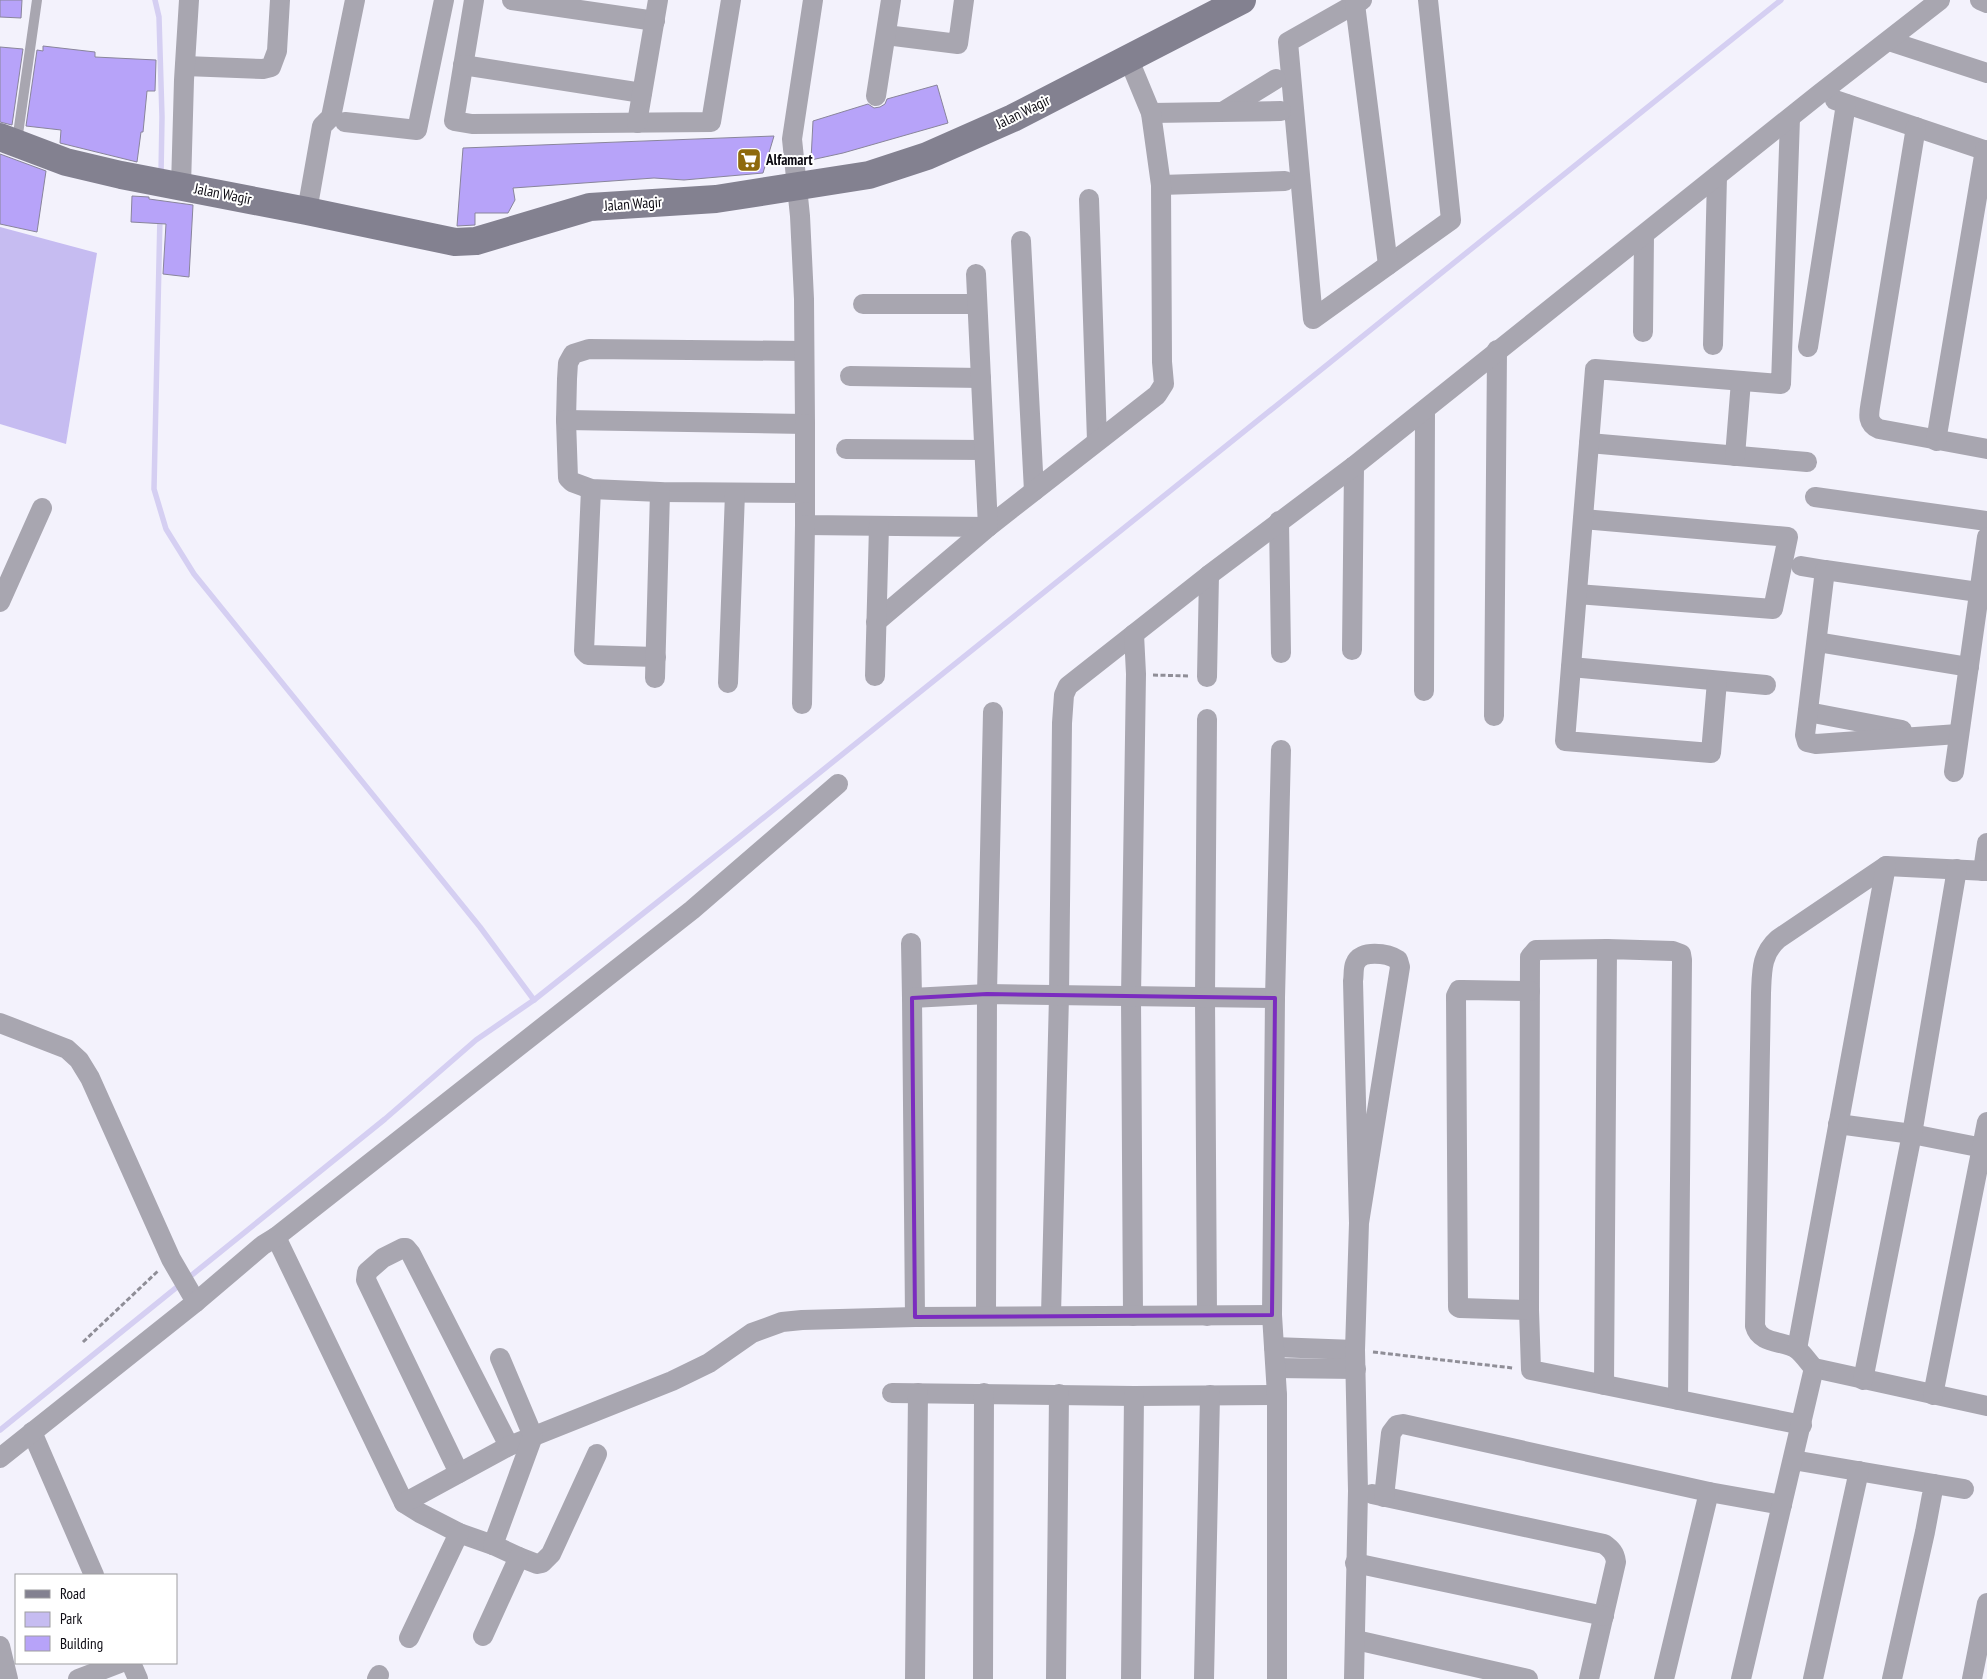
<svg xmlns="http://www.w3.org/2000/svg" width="1987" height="1679" font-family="'PT Sans Narrow',sans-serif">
  <rect width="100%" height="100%" fill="#f3f2fc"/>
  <polygon fill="#c6bcf1" points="0,227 97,253 66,444 0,424"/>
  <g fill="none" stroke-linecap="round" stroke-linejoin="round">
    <g stroke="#d5cff2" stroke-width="5.5">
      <polyline points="155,0 159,17 162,117 161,175"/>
      <polyline points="160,216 154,489 166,529 194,574 480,927 534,1000"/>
      <polyline points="0,1430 385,1119 476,1040 534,1000 737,839 1781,0"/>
    </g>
  </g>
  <g fill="#b7a3f9" stroke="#89859b">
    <polygon points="0,0 22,0 21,18 0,17"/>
    <polygon points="43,46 95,52 95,57 156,60 155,91 147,91 143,132 141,132 137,162 60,143 61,130 26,126 37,50 43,51"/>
    <polygon points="0,47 23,49 12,125 0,122"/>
    <polygon points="937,85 948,123 843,153 811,160 813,121 868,104 874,108 880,107 885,104 887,99"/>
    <polygon points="774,136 763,173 684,180 654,178 513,188 515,200 508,213 475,213 475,225 457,226 463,148"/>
    <polygon points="0,154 46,171 37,232 0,224"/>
    <polygon points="132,196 149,197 149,199 193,205 189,277 163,274 166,224 131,222"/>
  </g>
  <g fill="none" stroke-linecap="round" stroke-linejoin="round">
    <g stroke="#8f8e97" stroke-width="3" stroke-dasharray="5 2.5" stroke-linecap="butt">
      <polyline points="1153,675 1189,676"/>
      <polyline points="83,1342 158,1271"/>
      <polyline points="1373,1352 1513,1368"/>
    </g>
    <polyline stroke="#a8a6b0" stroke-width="10" points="17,141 37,0"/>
    <g stroke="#a8a6b0" stroke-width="20">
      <polyline points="474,0 454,121 472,124 711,122 731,0"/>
      <polyline points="512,0 655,21"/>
      <polyline points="1362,0 1288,42 1313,319 1451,220 1428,0"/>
      <polyline points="1980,0 1987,3"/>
      <polyline points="1355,4 1388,265"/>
      <polyline points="886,35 958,44 964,0"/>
      <polyline points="1889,41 1987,73"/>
      <polyline points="463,65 642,93"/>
      <polyline points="185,66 263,69 271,67 277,51 280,0"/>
      <polyline points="876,96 891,0"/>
      <polyline points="1835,100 1987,151"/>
      <polyline points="1224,111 1276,79"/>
      <polyline points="1151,113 1281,111"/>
      <polyline points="345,122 417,130 444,0"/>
      <polyline points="637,123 658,0"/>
      <path d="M1916,127l-45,274c-2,12 -5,22 8,28l108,20"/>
      <polyline points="1161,185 1285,181"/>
      <polyline points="181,186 184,80 189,0"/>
      <polyline points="1089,199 1097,441"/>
      <polyline points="307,211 322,126 331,117 355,0"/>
      <polyline points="1021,241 1034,491"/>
      <polyline points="863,304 977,304"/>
      <polyline points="1643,332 1644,235"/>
      <polyline points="1713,345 1717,176"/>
      <polyline points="1808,347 1846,104"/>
      <polyline points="804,351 589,349 573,354 568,363 567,379 566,420 568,478 572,482 591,489 660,492 805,493 805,525 988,527 1157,395 1164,384 1162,362 1161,185 1151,113 1129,60"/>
      <polyline points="850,376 981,378"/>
      <polyline points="566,420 805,424 804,299 800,216 792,139 813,0"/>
      <polyline points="805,424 805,493"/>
      <polyline points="1936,441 1985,150"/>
      <polyline points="1589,443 1807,462"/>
      <polyline points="846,449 984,450"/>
      <polyline points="1735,456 1741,381"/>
      <polyline points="591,489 584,651 588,655 656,657"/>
      <polyline points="1815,497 1987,521"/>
      <polyline points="1279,521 1281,653"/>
      <polyline points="1801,566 1825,570"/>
      <polyline points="1577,594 1773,609 1788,537 1583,519"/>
      <polyline points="0,602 42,508"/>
      <polyline points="876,622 988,527 976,274"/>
      <polyline points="1817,642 1969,667"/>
      <polyline points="1352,650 1354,466"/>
      <polyline points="1571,667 1766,685"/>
      <polyline points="875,676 879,526"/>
      <polyline points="1207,677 1209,575"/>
      <polyline points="655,678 660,492"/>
      <polyline points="1717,681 1711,753 1565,741 1595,369 1781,384 1790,118"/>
      <polyline points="728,683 735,493"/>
      <polyline points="1424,691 1425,410"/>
      <polyline points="802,704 805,525"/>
      <polyline points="1808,712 1902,730"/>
      <polyline points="1494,716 1497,350"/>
      <polyline points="1958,734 1816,744 1807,742 1805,735 1825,570 1978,592"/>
      <polyline points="1954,772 1987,537"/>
      <polyline points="1983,871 1987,843"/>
      <path d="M1987,871l-101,-5 -108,73c-17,15 -16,33 -17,54l-6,333c5,19 30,14 43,24 6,5 11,13 16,18l173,38"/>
      <polyline points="911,943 912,998"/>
      <polyline points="1607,949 1536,950 1530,957 1529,1310 1531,1370 1802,1425"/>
      <polyline points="0,1023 67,1049 79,1060 90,1078 171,1259 196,1302"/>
      <polyline points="1838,1124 1912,1134 1983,1148"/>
      <polyline points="276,1237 404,1503 420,1513 459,1533 493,1545 519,1557 537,1564 542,1563 551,1554 597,1454"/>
      <polyline points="1529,1310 1460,1308 1458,1307 1456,996 1459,990 1463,990 1530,991"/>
      <polyline points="1051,1315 1059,996 1062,723 1064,695 1068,686 1209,575 1354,466 1818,95 1940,0"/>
      <polyline points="986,1316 987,994 993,712"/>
      <polyline points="1133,1316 1131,997 1136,674 1134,634"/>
      <polyline points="1207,1316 1205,997 1207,719"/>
      <polyline points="915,1317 912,998 987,994 1275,998"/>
      <polyline points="1274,1347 1355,1350"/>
      <polyline points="1797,1349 1886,866"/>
      <polyline points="1276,1368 1356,1369"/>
      <polyline points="1863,1380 1912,1134 1957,869"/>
      <polyline points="1604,1385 1607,949 1673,951 1681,954 1682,960 1678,1400"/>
      <polyline points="892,1393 1134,1396 1277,1395"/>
      <polyline points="1933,1395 1987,1122"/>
      <polyline points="32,1432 94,1575"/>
      <polyline points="0,1458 196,1302 263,1245 276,1237 692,910 838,784"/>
      <polyline points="1793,1460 1934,1484 1925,1532 1892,1679"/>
      <polyline points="459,1473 366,1280 367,1272 383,1258 403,1248 406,1248 411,1254 509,1446"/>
      <polyline points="1934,1484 1964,1489"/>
      <path d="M1372,1494l232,50c7,5 11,9 12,18l-27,117"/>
      <polyline points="1384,1497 1391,1433 1397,1425 1403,1424 1709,1492 1782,1505"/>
      <polyline points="404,1503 509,1446 672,1381 709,1363 752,1333 782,1322 802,1320 915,1317 1272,1315"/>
      <polyline points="493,1545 533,1436 500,1358"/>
      <polyline points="1355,1563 1604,1616"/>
      <polyline points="483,1636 519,1557"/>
      <polyline points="409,1638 459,1533"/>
      <polyline points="1356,1640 1528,1679"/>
      <polyline points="0,1646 8,1679"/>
      <polyline points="131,1663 138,1679"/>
      <polyline points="78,1679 120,1663"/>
      <polyline points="377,1679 379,1675"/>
      <polyline points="915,1679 918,1393"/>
      <polyline points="983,1679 984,1393"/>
      <polyline points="1056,1679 1059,1394"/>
      <polyline points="1131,1679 1134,1396"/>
      <polyline points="1204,1679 1210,1395"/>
      <polyline points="1277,1679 1277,1395 1272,1315 1275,998 1281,750"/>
      <path d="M1354,1679l4,-188 -3,-141 4,-127 -6,-242c1,-5 0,-12 2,-17 5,-15 33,-11 43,-4l2,7 -41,256"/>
      <polyline points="1664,1679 1709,1492"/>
      <polyline points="1741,1679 1814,1368"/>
      <polyline points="1813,1679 1859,1471"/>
      <polyline points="1972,1679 1987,1603"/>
    </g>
    <polyline stroke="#838190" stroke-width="28" points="0,137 66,162 121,175 307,211 455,242 476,241 590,207 716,199 869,175 927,156 1013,118 1242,0"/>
  </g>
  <path fill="none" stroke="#7b2cbf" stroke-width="4" stroke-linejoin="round" d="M987,994l288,4 -3,317 -357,2 -3,-319z"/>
  <defs>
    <symbol id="supermarket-square" viewBox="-11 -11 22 22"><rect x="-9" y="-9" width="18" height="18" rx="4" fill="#8e6a0d" stroke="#fff"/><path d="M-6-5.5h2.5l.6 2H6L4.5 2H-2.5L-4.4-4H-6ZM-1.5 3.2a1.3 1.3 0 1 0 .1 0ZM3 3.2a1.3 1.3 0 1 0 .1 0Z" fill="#fff"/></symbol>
  </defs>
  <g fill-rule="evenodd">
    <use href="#supermarket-square" x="735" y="146" width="28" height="28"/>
  </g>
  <g text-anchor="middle" stroke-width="4" stroke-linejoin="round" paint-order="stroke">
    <g font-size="15" fill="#0c0a12" stroke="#fff">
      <text transform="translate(1023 112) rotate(-26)" y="5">Jalan Wagir</text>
      <text transform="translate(223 194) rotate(11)" y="5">Jalan Wagir</text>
      <text transform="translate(633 204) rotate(-4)" y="5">Jalan Wagir</text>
    </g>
    <g font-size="15" font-weight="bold" fill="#0c0a12" stroke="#fff" text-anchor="start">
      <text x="766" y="165">Alfamart</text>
    </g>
  </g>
  <rect x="15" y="1574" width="162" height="90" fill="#ffffff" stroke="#9e9da0"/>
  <rect x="25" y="1590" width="25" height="8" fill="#838190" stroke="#9e9da0"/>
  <text x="60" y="1599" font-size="15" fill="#0c0a12">Road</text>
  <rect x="25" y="1612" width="25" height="15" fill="#c6bcf1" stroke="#9e9da0"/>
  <text x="60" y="1624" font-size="15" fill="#0c0a12">Park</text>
  <rect x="25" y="1636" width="25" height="15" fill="#b7a3f9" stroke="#9e9da0"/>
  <text x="60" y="1649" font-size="15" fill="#0c0a12">Building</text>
</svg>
